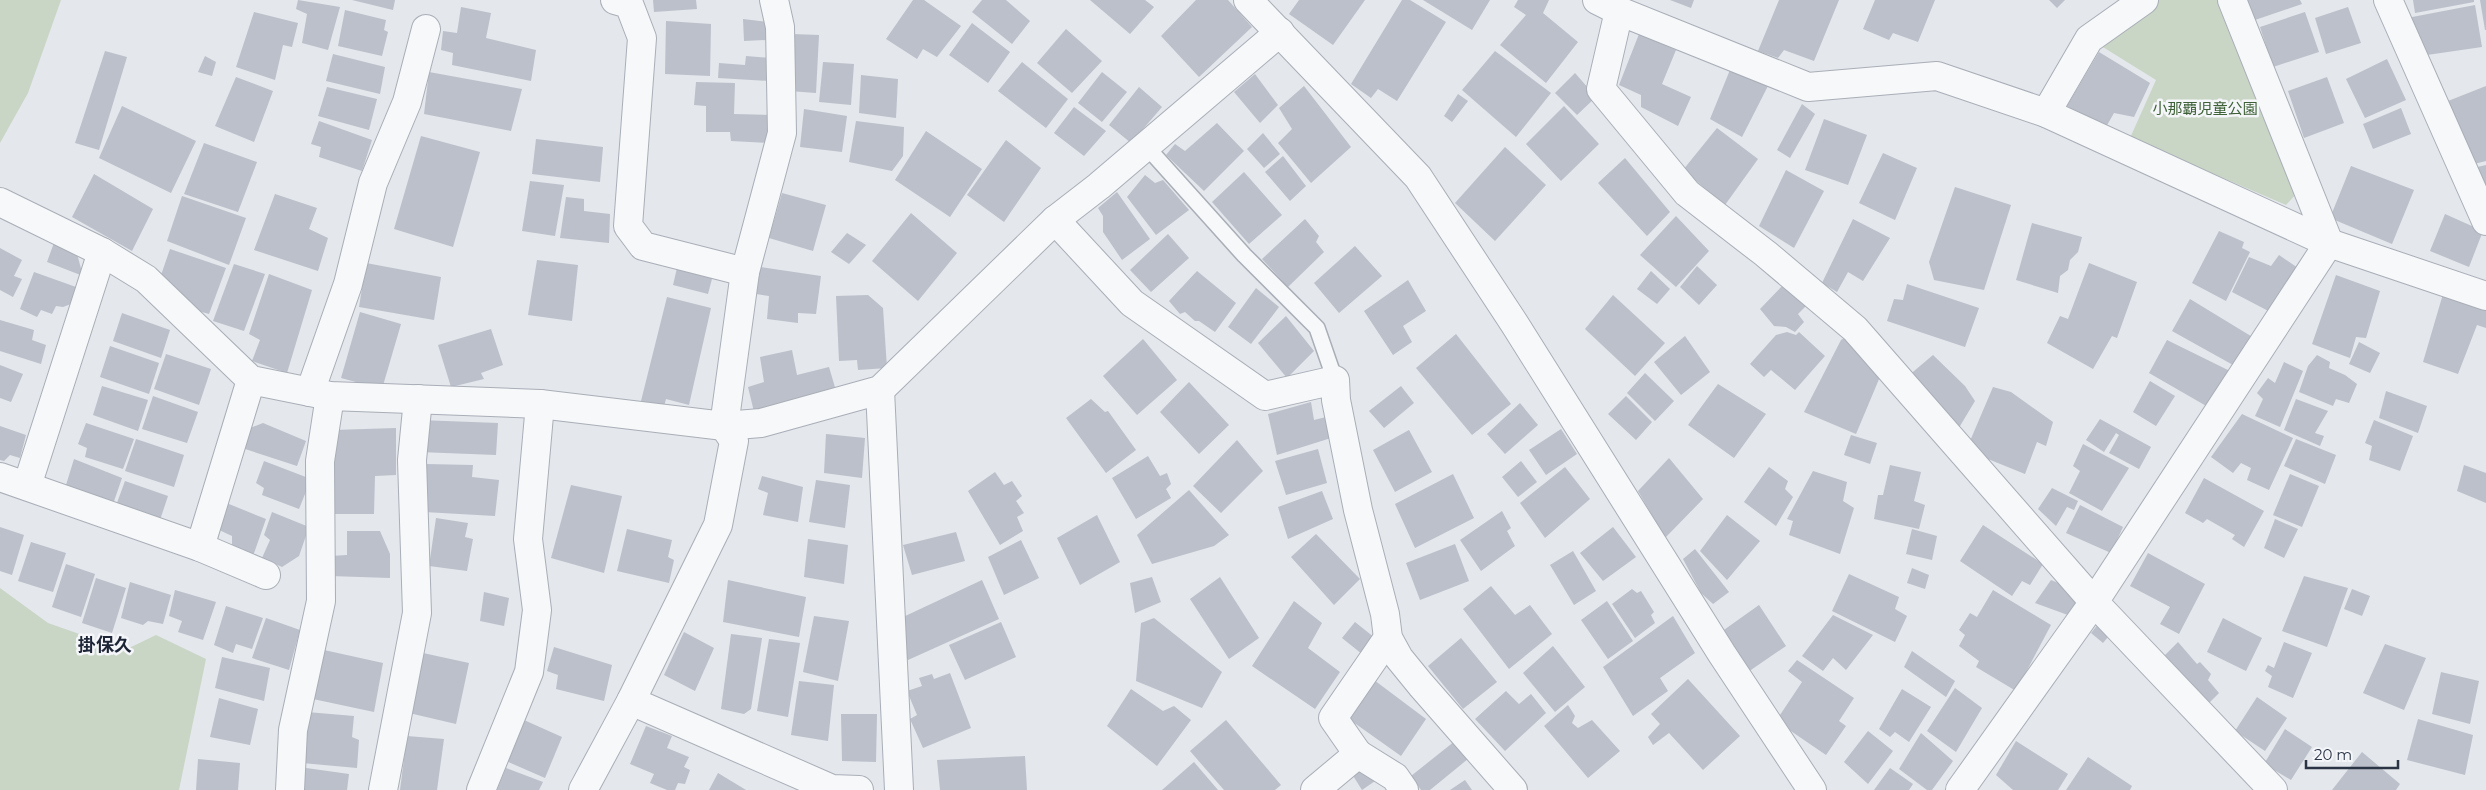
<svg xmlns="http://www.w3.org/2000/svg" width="2486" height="790" font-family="Montserrat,'Noto Sans JP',sans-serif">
  <rect width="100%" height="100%" fill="#e4e7ec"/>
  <g fill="#c9d6c5">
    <polygon points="0,0 61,0 28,93 0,143"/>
    <polygon points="2159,0 2224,0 2298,192 2286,205 2130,138 2156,80 2098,44"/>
    <polygon points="0,588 48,623 125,650 156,635 206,659 179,790 0,790"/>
  </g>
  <g fill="#bbc0ca">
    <polygon points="298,0 340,7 328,50 302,43 307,14 296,9"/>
    <polygon points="352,0 395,0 393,10"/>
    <polygon points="653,0 696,0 697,9 654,12"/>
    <polygon points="913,0 924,0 961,26 937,57 923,49 917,59 886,39"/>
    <polygon points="982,0 1006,0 1030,21 1012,44 972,12"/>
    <polygon points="1090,0 1145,0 1154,7 1130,34"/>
    <polygon points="1196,0 1228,0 1252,27 1199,77 1161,36"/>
    <polygon points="1299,0 1365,0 1333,45 1289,14"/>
    <polygon points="1402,0 1410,0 1446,22 1397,101 1378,89 1371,98 1351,84"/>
    <polygon points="1423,0 1490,0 1472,30"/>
    <polygon points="1518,0 1549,0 1543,13 1578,42 1546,83 1500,45 1526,15 1514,7"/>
    <polygon points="1670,0 1694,0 1691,8"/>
    <polygon points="1779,0 1839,0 1814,61 1784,50 1778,58 1758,51"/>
    <polygon points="1875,0 1935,0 1918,42 1893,33 1889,40 1863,29"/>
    <polygon points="2049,0 2065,0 2057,8"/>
    <polygon points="2247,0 2300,0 2302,4 2255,20"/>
    <polygon points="2413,0 2474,0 2474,2 2415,13"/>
    <polygon points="2480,0 2486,0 2486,30 2485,30"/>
    <polygon points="2475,5 2482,47 2420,56 2407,18"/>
    <polygon points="461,7 491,13 486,38 536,50 531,81 452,65 453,53 441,50 443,31 457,33"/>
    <polygon points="2348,7 2361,43 2326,54 2315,18"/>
    <polygon points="345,10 386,20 384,30 388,32 382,56 338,46"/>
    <polygon points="254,12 298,23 292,47 283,45 275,80 236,67"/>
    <polygon points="2305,12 2319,52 2273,67 2260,27"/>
    <polygon points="743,19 769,22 766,40 744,41"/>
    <polygon points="666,21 711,24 710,76 665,74"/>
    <polygon points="972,23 1010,52 988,83 949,55"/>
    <polygon points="1066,29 1102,61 1072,93 1037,63"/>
    <polygon points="792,34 819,35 816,93 789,91"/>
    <polygon points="1639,34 1676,50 1662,84 1691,97 1678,126 1641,107 1641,95 1619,85"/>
    <polygon points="105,51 127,57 99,150 75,143"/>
    <polygon points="1495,51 1551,93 1516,137 1462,90"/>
    <polygon points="2099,52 2150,83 2134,117 2114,113 2106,127 2067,106"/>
    <polygon points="333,54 385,67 380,94 326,81"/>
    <polygon points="205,56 216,62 212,76 198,72"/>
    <polygon points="746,56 771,58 770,81 718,78 719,63 745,65"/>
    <polygon points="2387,59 2406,100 2365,118 2346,79"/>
    <polygon points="823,62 854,64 851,105 819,102"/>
    <polygon points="1022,62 1068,99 1046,128 998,91"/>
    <polygon points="1732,65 1770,82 1742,137 1710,119"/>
    <polygon points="429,72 522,89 511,131 424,114"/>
    <polygon points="1102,72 1127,92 1102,122 1078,103"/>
    <polygon points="1575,73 1596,97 1577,115 1555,93"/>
    <polygon points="1255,74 1278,105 1260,123 1234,92"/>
    <polygon points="861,75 898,79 896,118 859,113"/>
    <polygon points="236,77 273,91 254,142 215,126"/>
    <polygon points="2327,77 2344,123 2304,138 2288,91"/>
    <polygon points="696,82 735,83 734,114 772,115 770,143 731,141 730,132 706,132 706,106 694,105"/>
    <polygon points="1304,86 1351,147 1311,183 1278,143 1292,129 1279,108"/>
    <polygon points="2486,86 2486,161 2470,165 2448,101"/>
    <polygon points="327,87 377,99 369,130 318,116"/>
    <polygon points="1139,87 1162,107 1131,143 1109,125"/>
    <polygon points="1458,94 1468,101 1452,122 1444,116"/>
    <polygon points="1802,104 1815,114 1790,158 1777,150"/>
    <polygon points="122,106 196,141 171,193 99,158"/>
    <polygon points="1564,106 1599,144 1561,181 1526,144"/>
    <polygon points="1074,107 1106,131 1084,156 1054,133"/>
    <polygon points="2401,108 2411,134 2373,149 2363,124"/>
    <polygon points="804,109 847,116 842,152 800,147"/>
    <polygon points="1824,119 1867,135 1848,185 1805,170"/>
    <polygon points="319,121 372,140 362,171 319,157 321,147 311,144"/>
    <polygon points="856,121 904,127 903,156 892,171 849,162"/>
    <polygon points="1217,123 1244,151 1204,191 1166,155 1175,144 1185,151"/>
    <polygon points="1717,128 1758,159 1725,205 1683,170"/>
    <polygon points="926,131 982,169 950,217 895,180"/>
    <polygon points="1263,133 1280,154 1264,168 1247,149"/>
    <polygon points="421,136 480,152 453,247 394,229"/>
    <polygon points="536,139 603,147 600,182 532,174"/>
    <polygon points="1006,140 1041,168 1004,222 967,195"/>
    <polygon points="204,143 257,162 238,212 184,194"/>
    <polygon points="1505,147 1546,185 1495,241 1455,203"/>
    <polygon points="1883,153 1917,168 1895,220 1859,203"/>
    <polygon points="1283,156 1306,186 1290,201 1265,172"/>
    <polygon points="1625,158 1670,212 1647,236 1598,183"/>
    <polygon points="2486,165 2486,201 2473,168"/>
    <polygon points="2351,166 2414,190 2392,244 2330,218"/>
    <polygon points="1786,170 1824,191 1794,248 1759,226"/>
    <polygon points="1244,172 1282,215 1249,244 1212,202"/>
    <polygon points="94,174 153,209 132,251 72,217"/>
    <polygon points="1145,175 1155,183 1163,180 1189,210 1156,235 1127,197"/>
    <polygon points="530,181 564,185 555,236 522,231"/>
    <polygon points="1955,187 2011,205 1984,290 1934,280 1929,262"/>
    <polygon points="1117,192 1150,239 1122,260 1103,232 1103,216 1098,208"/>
    <polygon points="782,193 826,205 813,251 769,238"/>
    <polygon points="275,194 317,208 309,229 328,238 318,271 254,250"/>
    <polygon points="182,196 246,218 229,265 167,241"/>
    <polygon points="566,197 584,199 584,211 610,214 609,243 560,238"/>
    <polygon points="911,213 957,253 918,301 872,261"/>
    <polygon points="2445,214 2483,231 2469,267 2430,251"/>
    <polygon points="1676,216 1709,251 1676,287 1640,255"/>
    <polygon points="1305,219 1319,236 1316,242 1324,252 1288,287 1262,259"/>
    <polygon points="1853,219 1890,238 1863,281 1848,272 1837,292 1822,283"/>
    <polygon points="2032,223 2082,237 2078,252 2070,260 2068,270 2060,276 2058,293 2016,280"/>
    <polygon points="2219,231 2244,242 2242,248 2250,252 2226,301 2192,283"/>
    <polygon points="847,233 866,245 849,264 831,252"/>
    <polygon points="1168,234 1189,258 1151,292 1130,270"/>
    <polygon points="55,240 76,250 83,276 47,262"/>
    <polygon points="1355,246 1382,276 1339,313 1314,283"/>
    <polygon points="0,248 22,260 14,276 22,279 13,297 0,290"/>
    <polygon points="170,249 226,268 209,314 191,309 160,278"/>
    <polygon points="2279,255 2298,268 2276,315 2232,292 2249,257 2271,266"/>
    <polygon points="537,260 578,265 572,321 528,315"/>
    <polygon points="366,263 441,277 434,320 359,307"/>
    <polygon points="2089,263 2137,282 2117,338 2112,336 2093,369 2047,343 2060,316 2068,319"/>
    <polygon points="234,264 265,274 244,331 213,321"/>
    <polygon points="1697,266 1717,285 1699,305 1680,287"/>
    <polygon points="760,267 821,276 816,314 798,313 798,323 767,319 769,296 756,294"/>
    <polygon points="677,268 713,275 708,294 673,285"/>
    <polygon points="1197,271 1236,303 1215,332 1199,321 1195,321 1185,312 1180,314 1169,301"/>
    <polygon points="1651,271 1670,289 1657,304 1637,289"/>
    <polygon points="34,272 76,287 71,304 63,307 56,306 52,314 41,310 37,317 20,309"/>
    <polygon points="269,274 312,290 287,373 252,361 260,340 249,334"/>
    <polygon points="2336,275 2380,291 2366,338 2356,337 2350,358 2312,344"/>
    <polygon points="1408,280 1426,311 1403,326 1412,342 1393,355 1364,311"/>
    <polygon points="1786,282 1806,306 1798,314 1804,322 1795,332 1786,327 1774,326 1760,309"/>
    <polygon points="1907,284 1979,308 1965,347 1887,321 1894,299 1903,300"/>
    <polygon points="1256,288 1279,307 1251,344 1228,327"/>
    <polygon points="2443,294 2486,308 2486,328 2477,325 2458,374 2423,362"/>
    <polygon points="868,295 883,308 887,368 858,370 857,360 839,361 836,296"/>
    <polygon points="1613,295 1665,343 1635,376 1585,329"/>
    <polygon points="667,297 711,308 689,405 666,399 663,410 640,405"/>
    <polygon points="2190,299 2259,341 2242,370 2172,331"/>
    <polygon points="360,312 401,324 382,389 341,378"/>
    <polygon points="122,313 170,330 161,358 113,341"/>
    <polygon points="1286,316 1314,351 1287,378 1258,343"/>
    <polygon points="0,320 34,330 32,340 46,345 41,364 0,351"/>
    <polygon points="491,329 503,365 481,373 484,379 451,387 438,345"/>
    <polygon points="1787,332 1796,335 1799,332 1825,356 1795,390 1771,370 1764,377 1750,364 1776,335"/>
    <polygon points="1456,334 1511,404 1472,435 1416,368"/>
    <polygon points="1851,334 1882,372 1856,434 1804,412 1841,340"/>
    <polygon points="1685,336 1710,372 1681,395 1654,362"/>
    <polygon points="1143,339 1177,380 1137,415 1103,376"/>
    <polygon points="2167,340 2234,373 2215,411 2149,373"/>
    <polygon points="2359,342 2380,353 2370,373 2349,364"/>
    <polygon points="110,346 159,363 149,394 100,377"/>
    <polygon points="792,350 797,375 829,367 837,394 755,416 748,387 764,382 760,357"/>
    <polygon points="166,354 211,369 199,405 154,389"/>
    <polygon points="1933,355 1965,386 1975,401 1957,431 1907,377"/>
    <polygon points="2317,355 2330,362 2329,368 2345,375 2357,384 2349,403 2336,399 2333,406 2299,392 2308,366"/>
    <polygon points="2284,362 2303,371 2280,427 2255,416 2263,399 2257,393 2268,378 2275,383"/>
    <polygon points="0,365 23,374 11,402 0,398"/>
    <polygon points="1645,373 1674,401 1655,421 1627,393"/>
    <polygon points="2150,381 2175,396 2156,426 2133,412"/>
    <polygon points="1189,382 1229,425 1199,454 1160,412"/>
    <polygon points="1718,384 1766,414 1734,458 1688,425"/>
    <polygon points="102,386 148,400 138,431 93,415"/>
    <polygon points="1401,386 1414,403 1384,428 1369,411"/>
    <polygon points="1993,387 2011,392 2053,422 2046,446 2037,442 2025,474 1983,457 1970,441"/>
    <polygon points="2386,391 2427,406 2418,433 2379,418"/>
    <polygon points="153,396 198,412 187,443 142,429"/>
    <polygon points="1626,396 1652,422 1636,440 1608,414"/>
    <polygon points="1091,399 1105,412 1108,411 1136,450 1106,473 1066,418"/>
    <polygon points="2296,399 2328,411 2315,433 2324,436 2320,446 2284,430"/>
    <polygon points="1311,402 1314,420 1326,417 1331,438 1277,455 1268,414"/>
    <polygon points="1520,403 1538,425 1505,454 1487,434"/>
    <polygon points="2242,414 2293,438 2269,490 2247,480 2251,468 2241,463 2233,473 2211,457"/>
    <polygon points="2100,419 2151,447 2139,469 2109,453 2119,435 2116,433 2104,452 2086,440"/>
    <polygon points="419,420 498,423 496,455 419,452"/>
    <polygon points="2374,420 2413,436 2400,471 2369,460 2372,446 2365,443"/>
    <polygon points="86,423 134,439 123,469 85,457 87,448 78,444"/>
    <polygon points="263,423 306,441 297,466 242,448 247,429"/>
    <polygon points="0,426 26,435 20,458 10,455 4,461 0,460"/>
    <polygon points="396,428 396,475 375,476 374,514 331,514 333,430"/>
    <polygon points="1561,429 1577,454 1546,475 1529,450"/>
    <polygon points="1409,430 1432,472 1395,492 1373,450"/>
    <polygon points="826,434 865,438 862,478 824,473"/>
    <polygon points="1851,435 1877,443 1870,464 1844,455"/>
    <polygon points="136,439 184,455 174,487 125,471"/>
    <polygon points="2296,439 2336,455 2325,484 2284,466"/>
    <polygon points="1237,440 1263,471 1221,513 1193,486"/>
    <polygon points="2083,444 2129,468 2102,511 2069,493 2080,471 2073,466"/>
    <polygon points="1318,449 1327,483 1286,495 1275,461"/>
    <polygon points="1148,456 1160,476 1167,473 1171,484 1166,489 1171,498 1136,519 1112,478"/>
    <polygon points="1669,458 1703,499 1665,538 1638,491"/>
    <polygon points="74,459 122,478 111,510 79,498 82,491 66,485"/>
    <polygon points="264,461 311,479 299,509 262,495 264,488 256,483"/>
    <polygon points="1521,461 1537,482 1518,497 1502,477"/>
    <polygon points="426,464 473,465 472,477 499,480 495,516 424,512"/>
    <polygon points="1890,465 1921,472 1914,501 1925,505 1919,529 1874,519 1878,495 1883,495"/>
    <polygon points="2464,465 2486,473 2486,503 2457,491"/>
    <polygon points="1565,467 1590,499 1545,538 1520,503"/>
    <polygon points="1769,467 1788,481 1785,489 1793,497 1776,526 1744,502"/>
    <polygon points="1813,471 1847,482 1843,501 1854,508 1840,554 1789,535 1793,521 1787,519"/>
    <polygon points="995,472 1004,485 1012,481 1022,496 1016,501 1024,513 1017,517 1023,531 1000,545 968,491"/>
    <polygon points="1453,474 1474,518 1415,548 1395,504"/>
    <polygon points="2290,474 2319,486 2302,527 2273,515"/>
    <polygon points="762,476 803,487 798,522 763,515 768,493 758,489"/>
    <polygon points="2204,478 2264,511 2244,547 2232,539 2235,535 2207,519 2203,523 2185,513"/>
    <polygon points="816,480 850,485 845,528 809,522"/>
    <polygon points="125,481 168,496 158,526 114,511"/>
    <polygon points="571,485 622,496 604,573 551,558"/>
    <polygon points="2052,488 2078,501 2074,510 2067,507 2056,526 2038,509"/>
    <polygon points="1189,490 1229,535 1214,546 1152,564 1137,535"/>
    <polygon points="1322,491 1333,519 1288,539 1278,507"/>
    <polygon points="224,502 266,519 252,559 232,551 232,536 217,529"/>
    <polygon points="2080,505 2123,527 2111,553 2066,533"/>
    <polygon points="1502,511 1511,528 1507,531 1515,546 1481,571 1460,540"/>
    <polygon points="272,512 309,527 299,556 282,567 262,558 270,540 264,535"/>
    <polygon points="1097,515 1120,562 1080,585 1057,538"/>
    <polygon points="1727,515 1760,541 1727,580 1700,551"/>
    <polygon points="436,518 468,523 465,537 473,539 467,571 429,566"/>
    <polygon points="2275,519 2298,529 2284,558 2264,548"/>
    <polygon points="1983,525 2043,564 2030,585 2022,581 2012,596 1960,561"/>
    <polygon points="0,527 24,535 12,575 0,571"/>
    <polygon points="1613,527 1636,557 1603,581 1580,553"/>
    <polygon points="627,529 672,540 668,557 674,560 669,583 617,571"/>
    <polygon points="1912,529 1937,536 1932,560 1906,554"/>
    <polygon points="347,531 380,531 390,554 390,578 330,576 330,556 347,555"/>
    <polygon points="956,532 965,561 912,575 903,545"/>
    <polygon points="1316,534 1360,579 1334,605 1291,557"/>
    <polygon points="808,539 848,545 844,584 804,577"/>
    <polygon points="1021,540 1039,578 1004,595 988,557"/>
    <polygon points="31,542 66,553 53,592 18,581"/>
    <polygon points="1455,544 1469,581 1420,600 1406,563"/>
    <polygon points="1695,549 1729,592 1713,604 1701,593 1683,559"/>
    <polygon points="1573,551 1596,591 1574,605 1550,565"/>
    <polygon points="2148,553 2205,584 2179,634 2160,624 2170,607 2130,586"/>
    <polygon points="66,564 95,574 81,617 52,607"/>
    <polygon points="1912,568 1929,575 1925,589 1907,583"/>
    <polygon points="1849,574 1899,597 1895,609 1907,616 1895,642 1832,611"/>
    <polygon points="2304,576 2348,588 2327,647 2282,631"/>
    <polygon points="1152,577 1161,602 1135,613 1130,583"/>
    <polygon points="1220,577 1259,638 1229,659 1190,599"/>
    <polygon points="96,578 126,588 112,633 82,623"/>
    <polygon points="728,580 806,597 799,637 723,622"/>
    <polygon points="982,580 999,619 908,660 903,649 901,618"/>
    <polygon points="2051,580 2083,593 2076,618 2035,603"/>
    <polygon points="130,582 171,595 163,624 148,621 143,625 121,618"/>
    <polygon points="1491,586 1515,615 1530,605 1552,634 1509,669 1463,609"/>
    <polygon points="1632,589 1637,593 1641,591 1654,612 1651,615 1655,623 1635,638 1612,604"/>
    <polygon points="2352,589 2370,596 2362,616 2344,609"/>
    <polygon points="175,590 216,602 203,640 178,632 182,621 169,616"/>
    <polygon points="1993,590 2051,625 2016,691 1976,667 1979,661 1959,646 1965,635 1959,630 1970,613 1977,617"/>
    <polygon points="484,592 509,598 504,626 480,621"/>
    <polygon points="1294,601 1322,623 1308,648 1340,672 1315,709 1252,666"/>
    <polygon points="1607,601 1633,641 1608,659 1581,620"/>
    <polygon points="1759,605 1786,646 1748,672 1721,632"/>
    <polygon points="226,606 263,618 252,649 236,644 233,653 214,645"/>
    <polygon points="1833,615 1873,635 1846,670 1833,658 1823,671 1802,656"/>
    <polygon points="814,616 849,621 838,681 803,672"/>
    <polygon points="1673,616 1695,653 1660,678 1668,691 1633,716 1603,667"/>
    <polygon points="266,618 300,630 289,670 252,658"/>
    <polygon points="1154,618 1222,672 1202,708 1136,681 1141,623"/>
    <polygon points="2103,618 2113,631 2103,643 2091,633"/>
    <polygon points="2223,618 2262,638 2246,671 2207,652"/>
    <polygon points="1001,622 1016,657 965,680 949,645"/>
    <polygon points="1355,622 1375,638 1362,654 1342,638"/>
    <polygon points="684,632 714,648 695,691 664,675"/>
    <polygon points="731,634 762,638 751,709 744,714 721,709"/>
    <polygon points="1461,638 1497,682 1463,709 1428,666"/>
    <polygon points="769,639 800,643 788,717 757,711"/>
    <polygon points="2178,642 2197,664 2200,662 2211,674 2208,680 2219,693 2209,703 2163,657"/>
    <polygon points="2284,642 2312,653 2293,698 2268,687 2272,676 2265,671 2268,665 2274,668"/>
    <polygon points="2385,644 2426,658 2404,710 2363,693"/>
    <polygon points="1553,646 1585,687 1555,712 1523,673"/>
    <polygon points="554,647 612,665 604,701 556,689 558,675 547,671"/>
    <polygon points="324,650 383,663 374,712 313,699"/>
    <polygon points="1912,651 1955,681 1946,697 1904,667"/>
    <polygon points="423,653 469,663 456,724 409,713"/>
    <polygon points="222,657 270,668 264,701 215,688"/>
    <polygon points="1797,660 1854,698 1839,721 1846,726 1826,755 1776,721 1802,682 1788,671"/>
    <polygon points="2441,672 2479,681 2470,724 2432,714"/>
    <polygon points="950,673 971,728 923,748 910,719 917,715 907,691 922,686 919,678 932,674 934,679"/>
    <polygon points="1688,679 1740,736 1703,770 1669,733 1653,745 1648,737 1660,724 1651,714"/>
    <polygon points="1374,680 1426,719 1401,756 1346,717"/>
    <polygon points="799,681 834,685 828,741 791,735"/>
    <polygon points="1955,688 1982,708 1956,752 1927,731"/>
    <polygon points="1131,689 1163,711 1174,706 1191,720 1157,766 1107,726"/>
    <polygon points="1902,689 1931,707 1909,742 1895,732 1890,737 1879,729"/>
    <polygon points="1506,691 1519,704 1531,694 1546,713 1505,751 1475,719"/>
    <polygon points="2257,697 2287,718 2265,751 2235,731"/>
    <polygon points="219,698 258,709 250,745 210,737"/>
    <polygon points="1568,705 1575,716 1572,723 1578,728 1592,720 1620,751 1588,778 1544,726"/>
    <polygon points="307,712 354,716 352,737 359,740 357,768 302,763"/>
    <polygon points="841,714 877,714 876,762 842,761"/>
    <polygon points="2418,719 2473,735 2465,775 2407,760"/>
    <polygon points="524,720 562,737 545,778 506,761"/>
    <polygon points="1226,720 1281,785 1275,790 1224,790 1190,751"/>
    <polygon points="646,726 672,736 667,748 689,757 684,767 690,770 685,784 678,783 675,790 667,790 650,783 654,774 630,764"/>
    <polygon points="2285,729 2312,747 2291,780 2264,764"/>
    <polygon points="1868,731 1893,751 1868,784 1844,762"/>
    <polygon points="1921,733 1953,761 1932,790 1927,790 1899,769"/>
    <polygon points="407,736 444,739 437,790 400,790"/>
    <polygon points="1460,737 1474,754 1430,790 1421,790 1411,776"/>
    <polygon points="2016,741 2068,774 2058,790 2013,790 1996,775"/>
    <polygon points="2362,752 2400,784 2396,790 2332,790"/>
    <polygon points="1025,756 1027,790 940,790 937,760"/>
    <polygon points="2088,757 2132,786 2130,790 2066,790"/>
    <polygon points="198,759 240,763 238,790 196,790"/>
    <polygon points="1194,762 1218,790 1162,790"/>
    <polygon points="1367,763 1378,779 1362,790 1352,774"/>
    <polygon points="299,767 349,774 347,790 297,790"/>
    <polygon points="506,768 543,782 539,790 497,790"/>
    <polygon points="1890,768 1913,784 1909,790 1874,790"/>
    <polygon points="718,773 746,790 709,790"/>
    <polygon points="1465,780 1472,790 1450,790"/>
  </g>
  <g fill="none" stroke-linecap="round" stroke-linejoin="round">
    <defs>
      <polyline id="lane" points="1146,146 1244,255 1317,328 1335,380"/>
      <g id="street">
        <polyline points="615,0 629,4 642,38 628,226 643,246 745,272"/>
        <polyline points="1248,0 1418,177 1514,323 1722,654 1812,790"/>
        <polyline points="1597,0 1619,11 1808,87 1937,76 2046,113 2329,243 2486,296"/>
        <polyline points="2232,0 2329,243"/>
        <polyline points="2388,0 2486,221"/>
        <polyline points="1619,11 1601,89 1687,193 1766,254 1855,329 2094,602 2273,790"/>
        <polyline points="2046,113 2089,39 2144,0"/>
        <polyline points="0,202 102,252 146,279 251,380 330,396 540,404 724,426 761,423 880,390 1055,220 1099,186 1280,32"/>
        <polyline points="1055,220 1132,303 1265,396 1335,380 1336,400 1358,510 1385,614 1388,638 1399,658 1421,685 1513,790"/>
        <polyline points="880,390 899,790"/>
        <polyline points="310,392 348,284 373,183 407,102 426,29"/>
        <polyline points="0,477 200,547 266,575"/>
        <polyline points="27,486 102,252"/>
        <polyline points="200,547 251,380"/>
        <polyline points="631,701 832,789 859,790"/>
        <polyline points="1358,754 1395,777 1404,790"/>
        <polyline points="290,790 293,730 321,601 320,461 330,396"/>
        <polyline points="383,790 417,613 412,460 418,399"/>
        <polyline points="481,790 529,672 537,610 528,539 540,404"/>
        <polyline points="583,790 631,701 718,525 734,441 724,426 745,272 782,133 780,27 774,0"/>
        <polyline points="1315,790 1358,754 1333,718 1388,638"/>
        <polyline points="1960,790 2094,602 2329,243"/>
      </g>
    </defs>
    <use href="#lane" stroke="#a9aeb7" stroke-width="18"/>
    <use href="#street" stroke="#a9aeb7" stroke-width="30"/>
    <use href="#lane" stroke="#f7f8fa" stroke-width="15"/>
    <use href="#street" stroke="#f7f8fa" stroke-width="28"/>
  </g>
  <g text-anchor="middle" stroke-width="5" stroke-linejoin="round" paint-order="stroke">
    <g font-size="15" fill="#3f6138" stroke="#f4f6f9">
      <text x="2205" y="114">小那覇児童公園</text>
    </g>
    <g font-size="18" font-weight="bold" fill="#1d2536" stroke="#f4f6f9">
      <text x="105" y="651">掛保久</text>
    </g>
  </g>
  <path d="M2306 760v8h92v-8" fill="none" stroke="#2b3445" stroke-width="2.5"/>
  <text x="2314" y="760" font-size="15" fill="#2b3445" stroke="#f4f6f9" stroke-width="4" paint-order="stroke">20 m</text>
</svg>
